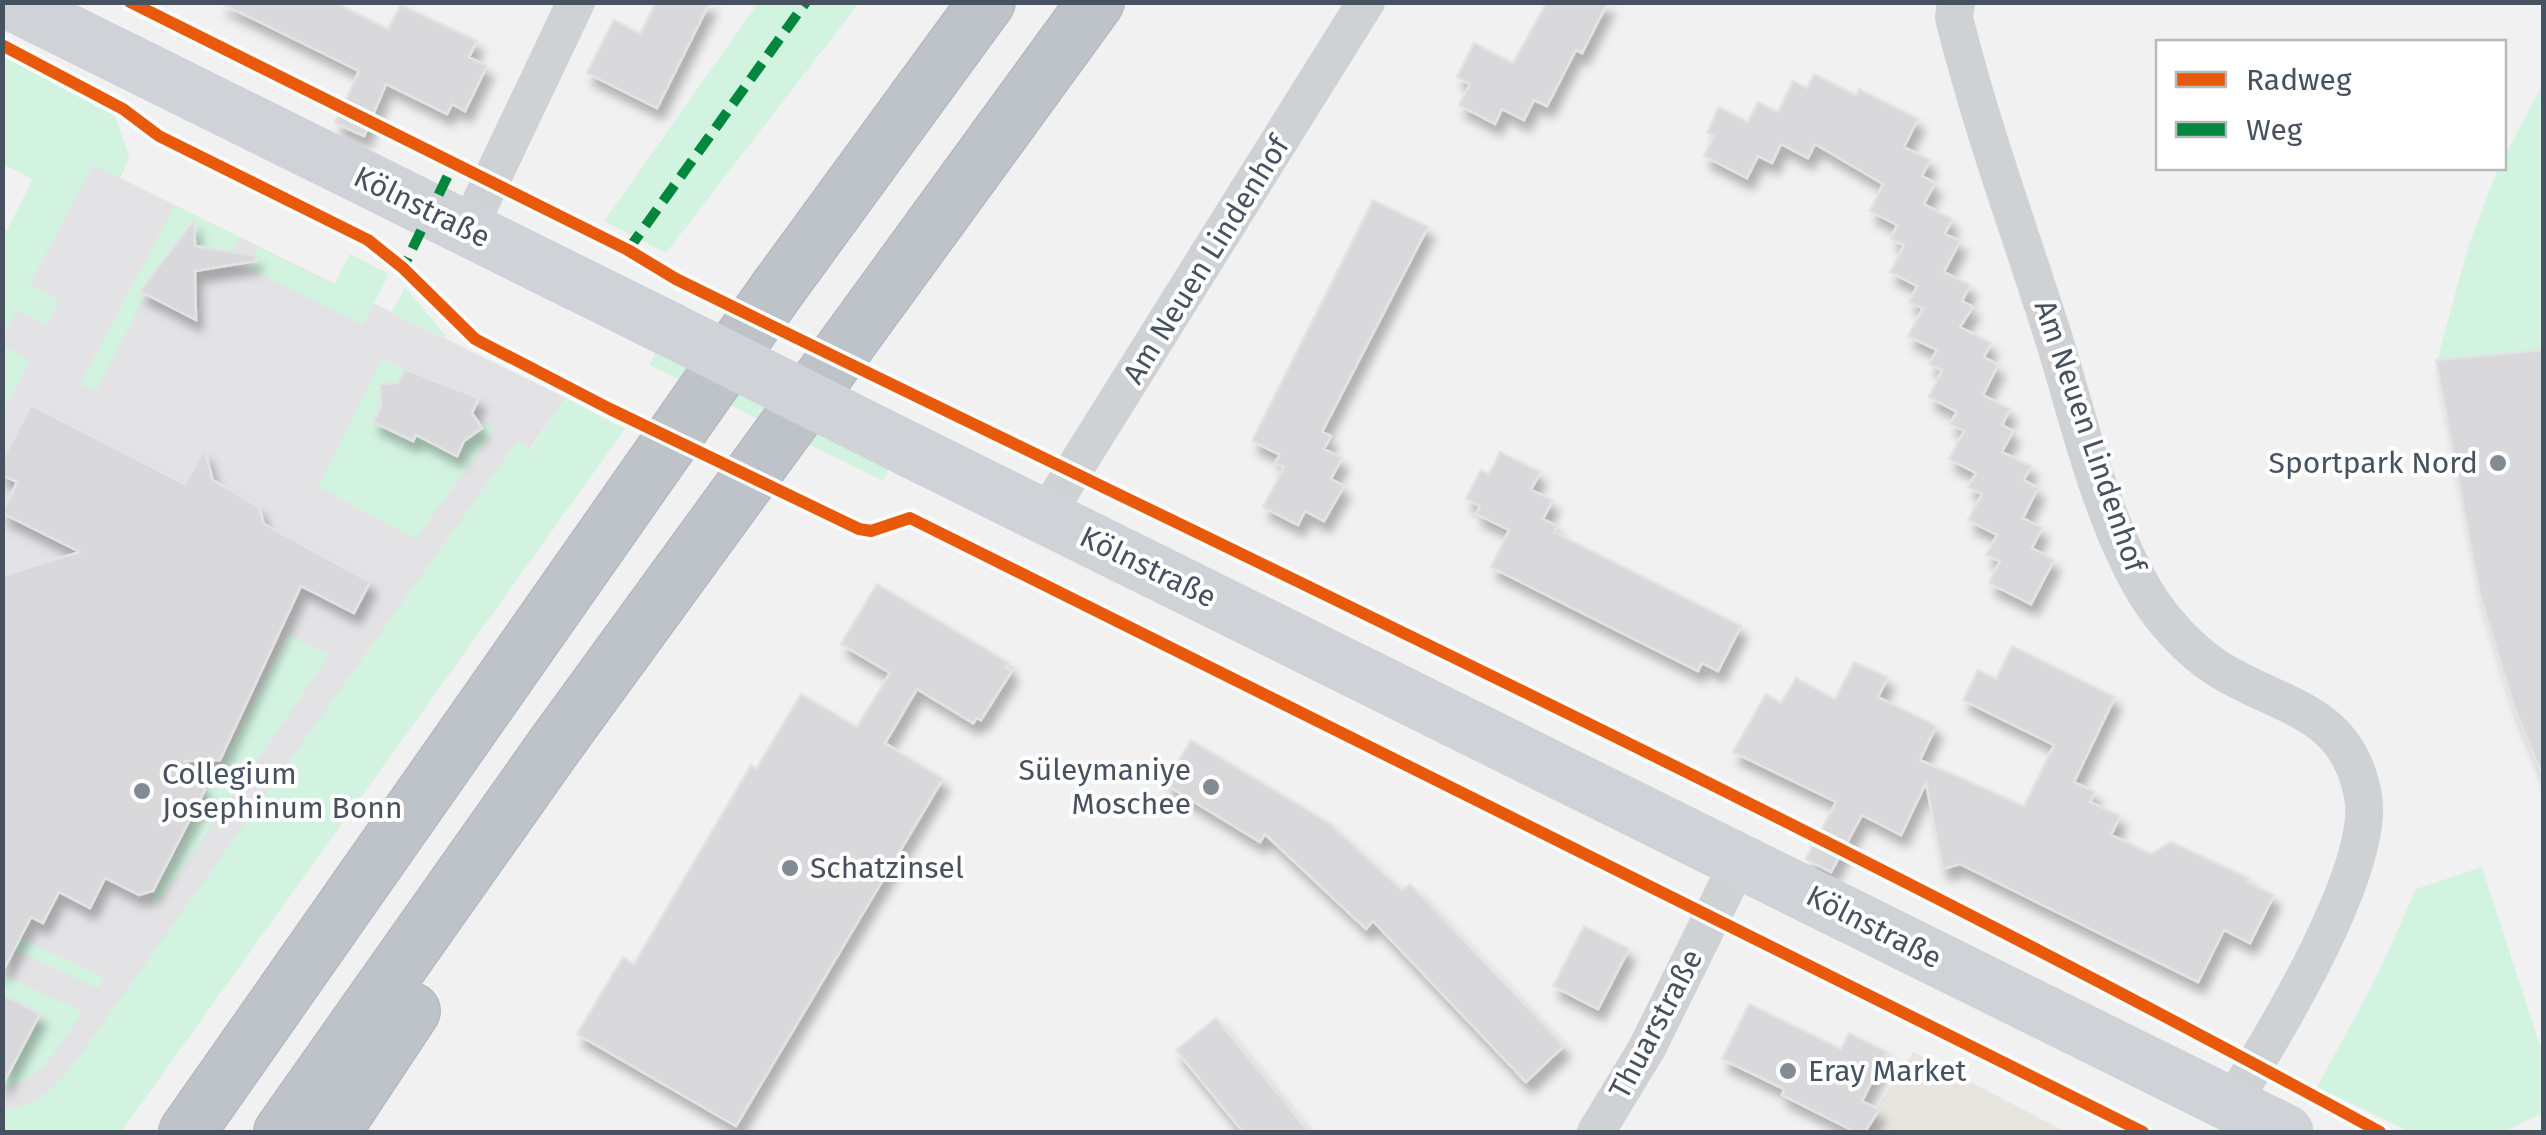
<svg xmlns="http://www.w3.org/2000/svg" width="2546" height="1135" font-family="'Fira Sans',sans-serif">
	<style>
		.commercial { fill: #e7e5df }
		.education { fill: #e3e2e4 }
		.green { fill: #d3f3e1 }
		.building { fill: #d9d9db; stroke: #e3e3e4; stroke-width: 2.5; filter: url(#shadow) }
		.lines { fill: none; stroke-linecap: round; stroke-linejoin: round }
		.highway-casing { stroke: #b5bac2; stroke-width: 58 }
		.street { stroke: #ced2d5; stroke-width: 38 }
		.secondary { stroke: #cfd2d6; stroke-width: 55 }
		.highway { stroke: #bec3ca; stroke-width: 55 }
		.secondary-bridge { stroke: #cfd2d6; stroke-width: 55 }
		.quiet { stroke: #00873e; stroke-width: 10; stroke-dasharray: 20 10; stroke-linecap: butt }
		.cycleway-casing { stroke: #fff; stroke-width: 19 }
		.cycleway { stroke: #e8590c; stroke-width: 12 }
		.poi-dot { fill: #828a93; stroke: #fff; stroke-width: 4 }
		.labels { text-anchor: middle; stroke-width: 8; stroke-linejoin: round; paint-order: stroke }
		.street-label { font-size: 30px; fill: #465260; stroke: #fff }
		.poi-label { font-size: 30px; fill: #465260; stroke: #fff; text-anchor: start }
	</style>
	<defs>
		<filter id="shadow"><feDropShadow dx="6" dy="11" stdDeviation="5" flood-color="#0004"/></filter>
	</defs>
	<rect width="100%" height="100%" fill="#f2f1f1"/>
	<path class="commercial" d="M1913,1052l153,80h-204z"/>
	<path class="education" d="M2,56l112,58 15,43 -9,21 446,220 -531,734h-33v-795l5,-106 26,-52 -30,-15z"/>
	<path class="green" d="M758,3h101l-193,250 -62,-32z
		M3,56l111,58 15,43 -10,21 -26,-13 -63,119 29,17 -13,24 -29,-15 -14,27v-108l4,1 26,-51 -30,-15z
		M2543,84v694l-28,-69 -35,-114 -43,-235 31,-113 30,-79h6v-11z
		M175,205l64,32 -10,20 -6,-7 -46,-7 -37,48 6,4 -51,97 -15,-8z
		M258,247l76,38 16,-31 39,20 -26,51 -116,-57z
		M405,287l41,49 -2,3 -53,-26z
		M3,346l27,14 -27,51z
		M656,352l234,116 -7,13 -234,-116z
		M382,358l23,11 -9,18 -9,-3 -5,4 3,12 -11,22 38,19 4,-6 40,21 11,-22 11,-4 -2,-11 19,10 -79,110 -98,-52z
		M566,398l59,31 -504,703h-118v-22c31,-3 48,-18 68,-42l446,-627 13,8z
		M288,635l42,20 -173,250 -6,-5z
		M2482,867l61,188v58l-39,19h-94l-93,-45 58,-107 41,-91z
		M20,938l85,40 -7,10 -86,-39z
		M3,975l80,37c-19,26 -44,75 -80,74l-1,-20 9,3 28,-54 -36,-20z"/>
	<path class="building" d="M219,2h115l54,27 13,-24 76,36 -8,16 18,9 -22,45 -13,-7 -5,10 -61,-30 -22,52 -29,-13 24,-52z
		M656,2h54l-53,106 -70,-35 27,-53 26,14z
		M1547,2h61l-26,51 -6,-3 -29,56 -13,-6 -10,20 -22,-11 -7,15 -36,-19 11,-21 -13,-7 17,-34 39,20z
		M1814,74l42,21 3,-6 59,30 -14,28 26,13 -8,16 13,7 -11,21 28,15 -7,15 15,7 -16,31 26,13 -8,16 11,6 -13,20 31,16 -7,14 14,8 -15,30 27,14 -8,16 11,6 -11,21 29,14 -7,14 14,8 -15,30 19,10 -10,20 22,12 -23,44 -42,-21 11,-22 -14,-6 11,-20 -29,-15 14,-26 -14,-7 8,-14 -27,-14 15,-28 -14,-7 7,-12 -28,-15 13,-27 -13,-6 8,-14 -29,-14 15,-28 -14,-6 8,-16 -27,-14 14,-27 -13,-6 6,-14 -27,-14 13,-27 -68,-40 -7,14 -27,-14 -9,19 -14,-7 -11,22 -43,-22 10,-20 -7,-4 12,-25 29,15 10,-20 20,10 15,-31 14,7z
		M1373,200l55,27 -106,205 9,4 -7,13 18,9 -11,21 13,7 -20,35 -19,-10 -7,14 -35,-18 21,-40 -9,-4 5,-8 -28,-14z
		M194,220l1,26 61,10v5l-61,10 1,49 -56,-29z
		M2544,350v427h-1l-28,-68 -35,-114 -44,-235z
		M405,369l74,29 -7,15 10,15 -18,13 -7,15 -41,-21 -3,6 -40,-19 8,-15 -1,-23 18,-1z
		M31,405l154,79 19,-35 9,31 46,27 5,17 106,58 -16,31 -53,-27 -81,174 -34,1 19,29 -52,101 -14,4 -34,-17 -15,30 -31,-16 -16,31 -12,-6 -29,56v-397l78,-24 -78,-39 15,-31 -15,-7v-14z
		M1500,452l40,20 -9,18 22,10 -10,19 14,7 -3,6 187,94 -23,45 -16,-8 -4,8 -207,-104 18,-37 -33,-16 4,-8 -14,-7 15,-29 8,4z
		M877,584l132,79 -3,5 6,3 -31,49 -4,-2 -4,5 -56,-34 -32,54 58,36 -207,347 -159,-92 46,-77 11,7 117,-199 5,4 45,-75 56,33 33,-54 -49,-29z
		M2012,646l103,51 -41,85 21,10 -5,10 30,14 -9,19 40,19 20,-12 78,36 -2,4 27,13 -24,48 -26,-13 -26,52 -238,-118 -17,5 -17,-86 -25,52 -39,-20 -31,57 -25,-13 30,-57 -103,-50 33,-58 15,9 15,-25 39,21 19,-37 34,15 -10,20 58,29 -16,34 104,46 30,-61 -91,-45 15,-30 18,9z
		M1191,740l138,83 73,67 8,-6 154,162 -38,36 -153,-161 -7,8 -101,-95 -5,8 -95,-58z
		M1584,926l45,23 -31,60 -45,-23z
		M2,995l38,19 -38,72z
		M1749,1004l92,45 8,-16 38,19 -25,49 17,9 -14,22h-9l-74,-37 2,-6 -62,-30z
		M1216,1018l35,43 58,71h-66l-67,-82z"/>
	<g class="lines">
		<defs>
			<path id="highway" d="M187,1132l589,-841 211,-289
				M282,1132l273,-387 541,-743
				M332,1132l80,-121"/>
		</defs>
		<use href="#highway" class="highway-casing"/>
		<path class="street" d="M1956,2l-2,16c27,108 65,212 99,318 26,84 47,180 92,256 17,28 44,58 72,76 62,40 130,40 146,128 13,73 -92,244 -132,308
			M468,229l108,-227
			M1045,516l321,-514
			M1596,1132l51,-84 93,-188"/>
		<path class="secondary" d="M9,2l662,328
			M910,450l1376,682"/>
		<use href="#highway" class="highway"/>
		<path class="secondary-bridge" d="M671,330l239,120"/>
		<path class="quiet" d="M628,250l178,-248
			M409,274l-6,-6 50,-103"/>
		<defs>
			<path id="cycleway" d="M130,2l498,248 48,29c570,280 1147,548 1704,853
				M2,45l121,64 36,27 209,104 35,28 72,71 135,70 249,120 12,2 39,-13 1233,614"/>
		</defs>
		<use href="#cycleway" class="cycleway-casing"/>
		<use href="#cycleway" class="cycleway"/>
	</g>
	<g class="poi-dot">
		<circle cx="2498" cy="463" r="10"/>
		<circle cx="1211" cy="787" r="10"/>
		<circle cx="142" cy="791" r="10"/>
		<circle cx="790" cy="868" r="10"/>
		<circle cx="1788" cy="1071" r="10"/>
	</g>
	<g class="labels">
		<g class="street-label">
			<text transform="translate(422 207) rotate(26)" y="10">Kölnstraße</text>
			<text transform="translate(1206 260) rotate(-58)" y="10">Am Neuen Lindenhof</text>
			<text transform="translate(2090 436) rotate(71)" y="10">Am Neuen Lindenhof</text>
			<text transform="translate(1148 567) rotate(26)" y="10">Kölnstraße</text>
			<text transform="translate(1874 927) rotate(27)" y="10">Kölnstraße</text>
			<text transform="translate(1656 1024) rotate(-62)" y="10">Thuarstraße</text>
		</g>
		<g class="poi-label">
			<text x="2478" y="473" text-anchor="end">Sportpark Nord</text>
			<text x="1191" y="780" text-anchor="end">Süleymaniye<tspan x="1191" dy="34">Moschee</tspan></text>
			<text x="162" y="784">Collegium<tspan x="162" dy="34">Josephinum Bonn</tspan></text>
			<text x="810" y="878">Schatzinsel</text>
			<text x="1808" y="1081">Eray Market</text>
		</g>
	</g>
	<rect width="2546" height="1135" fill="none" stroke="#465260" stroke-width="10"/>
	<rect x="2156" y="40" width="350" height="130" fill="#ffffff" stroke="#b5babf" stroke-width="2.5"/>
	<rect x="2176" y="72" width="50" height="15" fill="#e8590c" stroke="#b5babf" stroke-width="2.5"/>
	<text x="2246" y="90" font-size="30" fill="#465260">Radweg</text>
	<rect x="2176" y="122" width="50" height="15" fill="#00873e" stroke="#b5babf" stroke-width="2.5"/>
	<text x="2246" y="140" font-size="30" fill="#465260">Weg</text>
</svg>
